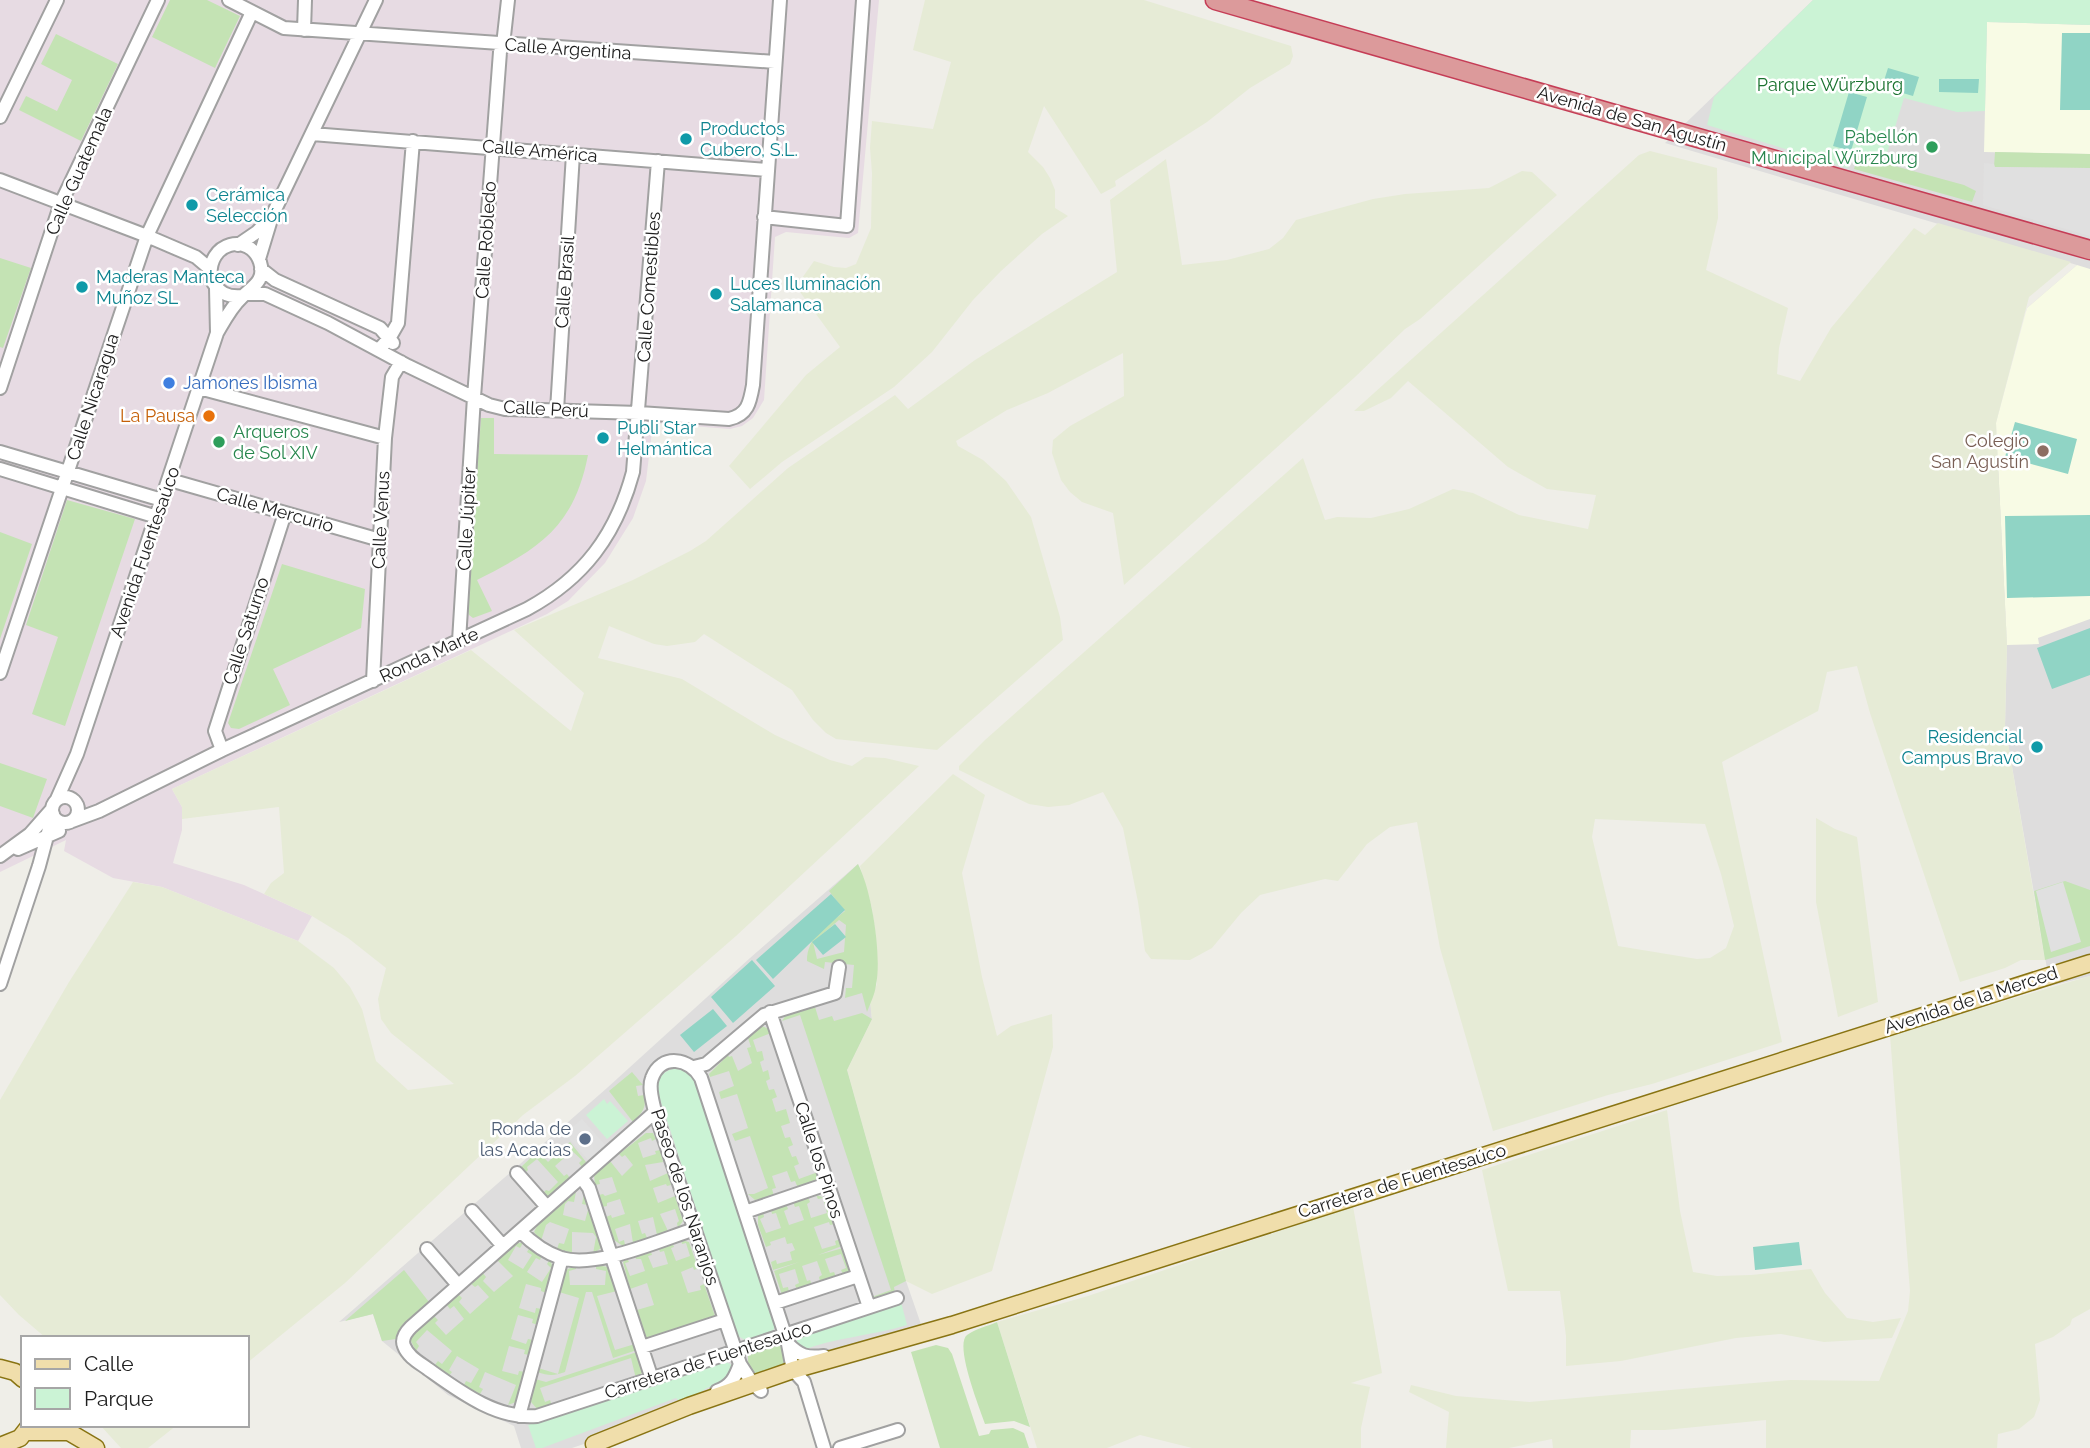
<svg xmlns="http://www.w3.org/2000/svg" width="2090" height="1448" font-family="Raleway,sans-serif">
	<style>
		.residential { fill: #dedddd }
		.industrial { fill: #e7dbe3 }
		.education { fill: #f8fbe5 }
		.farmland { fill: #e6ebd6; fill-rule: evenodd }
		.grass { fill: #c4e3b4; fill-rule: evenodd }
		.park { fill: #cbf3d5 }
		.pitch { fill: #90d4c5 }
		.parking { fill: #e0e0e0 }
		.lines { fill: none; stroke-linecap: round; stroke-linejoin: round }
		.minor-casing { stroke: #a1a1a1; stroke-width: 16 }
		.major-casing { stroke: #897413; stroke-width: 19 }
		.highway-casing { stroke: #c53d56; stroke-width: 21 }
		.minor { stroke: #fff; stroke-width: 12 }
		.major { stroke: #f0deab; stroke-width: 16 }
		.highway { stroke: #dc9a9b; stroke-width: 18 }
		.culture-dot { fill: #0f9aa8; stroke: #fff; stroke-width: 2.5 }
		.leisure-dot { fill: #2e9e5b; stroke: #fff; stroke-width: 2.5 }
		.shop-dot { fill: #3f7fe0; stroke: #fff; stroke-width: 2.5 }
		.food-dot { fill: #e8710a; stroke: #fff; stroke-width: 2.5 }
		.education-dot { fill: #8d6e63; stroke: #fff; stroke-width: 2.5 }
		.service-dot { fill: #5c6f8a; stroke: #fff; stroke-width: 2.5 }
		.labels { text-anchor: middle; stroke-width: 5; stroke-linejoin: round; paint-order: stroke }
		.street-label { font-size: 18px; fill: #202020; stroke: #fff }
		.park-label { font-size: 18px; fill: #1a722f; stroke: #fff }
		.culture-label { font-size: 18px; fill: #0d838f; stroke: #fff; text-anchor: start }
		.leisure-label { font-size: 18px; fill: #27864d; stroke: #fff; text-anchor: end }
		.shop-label { font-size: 18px; fill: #366cbe; stroke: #fff; text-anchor: start }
		.food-label { font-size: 18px; fill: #c56008; stroke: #fff; text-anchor: end }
		.education-label { font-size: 18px; fill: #785e54; stroke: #fff; text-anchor: end }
		.service-label { font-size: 18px; fill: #4e5e75; stroke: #fff; text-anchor: end }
	</style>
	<rect width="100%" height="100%" fill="#efeee8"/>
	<path class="residential" d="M1813,0h277v976l-40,10 -45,-260 2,-81 -10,-166 30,-171 50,-43 -412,-122z
		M858,864l14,155 -25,51 59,211 17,49 -351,118h-51l-7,-22 -66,-31 -66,-54 -9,-27 -34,8 268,-234 143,-130z"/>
	<path class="industrial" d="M0,0h879l-21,233 -9,5 -63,-6 -11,5 -11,163 -11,18 -11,8 -12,3 -77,-6 -7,58 -13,37 -28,45 -37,38 -21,13 -375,175 10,18v23l-9,33 71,22 68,31 -14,25 -136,-54 -49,-9 -49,-27 2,-11 -66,32z"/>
	<path class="education" d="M1987,22l103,3v129l-106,-2z
		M2077,265l13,4v350l-52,19 1,6 -32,1 -11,-222 31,-115z"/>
	<path class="farmland" d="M925,0h219l147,46 2,10 -3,8 -40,24 -43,34 -92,59 1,5 -15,8 -57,-88 -16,46 15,15 7,11 5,12v18l13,8 -26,18 -41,37 -28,29 -41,52 -38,35 -112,75 -32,27 -21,-23 77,-91 34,-28 -40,-55v-11l14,-20 20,6 12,1 10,-4 15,-36 1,-55 -2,-25 2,-27 61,8 18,-67 -38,-12z
		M1650,151l67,17 1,50 -12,52 82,38 -9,40 -2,26 23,7 31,-53 83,-100 11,7 13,-12 133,39 -42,35 -33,126 11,222 -2,81 40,234h-24l-16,8 -45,14 -90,-269 -13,-47 -30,6 -9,39 -96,51 60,280 -130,42 -44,11 -115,36 -53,-183 -23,-126 -27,5 -23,17 -29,37 -13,-2 -65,16 -19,18 -29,35 -22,12 -39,-1 -6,-8 -7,-49 -15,-74 -20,-36 -34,13 -21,2 -19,-3 -70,-34v-4l26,-26 318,-282 22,62 12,-3 34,1 38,-9 44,-20 20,4 46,22 69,14 8,-34 -49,-6 -39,-22 -100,-86 -17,17 -27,13h-10l285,-256zM1595,819l110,5 16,50 13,52 -8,22 -16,10 -13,1 -79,-13 -26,-109z
		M1166,159l16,106 45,-5 42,-11 14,-11 13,-18 77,-21 32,-5 84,-6 33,-17 10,1 25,23 -137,124 -15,10 -50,48 -231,208 -11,-72 -31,-11 -12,-10 -9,-12 -9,-27 1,-13 17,-14 54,-30 -1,-43 -75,40 -41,17 -51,31 2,5 25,14 23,21 25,36 29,100 3,23 -126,110 -101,-11 -10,-6 -13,-13 -21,-30 -88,-56 -9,8 -28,4 -13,-2 -45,-18 -11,32 84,21 93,56 55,25 22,6 13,-9 20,1 34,8 -183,170 -161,140 -52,39 -178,168 -98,80v-25h-201l-27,-23 -19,-20v-195l69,-118 64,-100 29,5 136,54 36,27 16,19 12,22 14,52 32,29 46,-6 -63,-51 -10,-14 -3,-20 8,-31 -38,-30 -36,-22 -48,-22 7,-11 13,-10 -5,-66 -97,12v-12l-10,-18 299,-139 100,81 13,-38 -70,-63 119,-50 57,-29 16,-10 82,-73 107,-73 13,14 67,-49 142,-88 -7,-72z
		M953,774l32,21 -23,78 20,104 15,59 14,-10 41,-12 1,33 -61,224 -60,23 -26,-13 -59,-211 25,-51 -2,-17 7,-18 -1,-46 -4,-30 -12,-42z
		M1816,818l19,11 22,8 21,165 -40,15 -22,-115z
		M2090,976v333l-18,10 -2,6 -17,12 -18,7 5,56 -6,17 -15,12 -21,5 -1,14h-231v-28l-101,10h-34l-1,18h-77l-1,-9 -43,9h-63l3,-36 -40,-20 2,-7 45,11 73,6 261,-22 89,1 29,-70 2,-20 -20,-256z
		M1667,1110l13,101 13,61 24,4 34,-1 60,-6 14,24 22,25 26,4 28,-4 -9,20 -68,4 -43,-8 -45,4 -115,23 -55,5v-30l-6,-45h-52l-26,-121z
		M1353,1206l29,167 -31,10 19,4 -9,41v20h-169l-52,-13 -33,13h-70l-40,-126 91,-26z
		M100,1425h77l-29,23h-27z"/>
	<path class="grass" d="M170,0h37l33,16 -25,52 -63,-31z
		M56,34l62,30 -37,77 -62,-31 7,-14 31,15 15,-31 -31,-16z
		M1995,152l95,2v14l-96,-1z
		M1858,156l106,29 12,6 -4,11 -118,-33z
		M0,258l31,10 -28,80 -3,-1z
		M481,418h13v36l94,1c-14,73 -50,94 -111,125l15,31 -19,7 -4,-3 -2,-8z
		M67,500l68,19 -70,207 -33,-12 26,-77 -32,-12z
		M0,532l32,12 -32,95z
		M282,564l83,25 -4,39 -88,41 17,36 -51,24 -8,-1 -3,-5z
		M0,763l47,16 -14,39 -33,-12z
		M858,864c14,27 24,92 18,121 -1,9 -6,19 -9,27l-5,-19 -17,5 1,-10h6l2,-23 -29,-3 -1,7 -17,-8c0,-25 20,-35 38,-50l-16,-20zM839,920l7,5 -2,27 -27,7 -4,-17z
		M2065,881l25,9v56l-45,14 -11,-69z
		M815,1007l4,13 13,-4 2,5 28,-8 10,6 -25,51 59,211 -12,6 1,6 -20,7 -3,-3 19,-7 -91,-275 -18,6 4,-6z
		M762,1026l9,4v3l-18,7 4,12 5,-1 2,9 -4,2 3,10 5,-2 2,9 -4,2 3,9 5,-1 3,8 -5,2 4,13 10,-3 4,14 -9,3 4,12 5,-1 3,8 -5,2 4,10 4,-1 3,8 -5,2 5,13 19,-7 -3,10 -17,6 -3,-7 -4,1 -4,-11 -15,5 4,12 -4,1 2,7 -19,4 -7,-6h6l14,-6 -18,-52 -15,5 -3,-7 16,-6 -11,-34 -16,5 -2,-7 15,-6 -5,-15 -19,6 -1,-3 19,-19 1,2 3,-1 6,15 14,-8 -5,-15 4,-1 -3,-9z
		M632,1072l11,13 -7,1 2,10 6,-1c3,13 -2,18 -11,27l-24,-31z
		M646,1133h7l3,6 -4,2 -1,-3 -13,5 5,15 13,-4 -1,-3 5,-1 3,12 -18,3 5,16 18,-8 3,12 -4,1 -1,-2 -13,4 5,15 17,-7 8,25 -5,7 -1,-5 2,-2 -4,-12 -15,5 8,17 -11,4 -4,-18 -15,4 4,13 3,-1 2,5 -14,5 -3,-19 -15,5 4,13 5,-2 1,5 -2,1 -9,-6 -8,-23 5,-2 1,3 13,-4 -5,-15 -13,4v3l-5,1 -3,-12 4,-1 2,2 12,-4 -5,-15 -13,3 1,4 -5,1 -1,-10 16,-14 12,15 11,-11 -8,-10 -3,2 -3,-3z
		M570,1142l16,20 -4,5 -3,-4 3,-3 -10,-9 -17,15 9,10 3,-2 3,4 -23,19 -4,-4 3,-3 3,1 9,-9 -21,-23 -10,8 1,3 -3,3 -5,-5 18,-17 10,11z
		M576,1192l-2,10 -6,-1 -3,3 -2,11 22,6 3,-11 -1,-5 -5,-1 2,-10 18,49 -1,5 -8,6 3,-17 -3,-4 -21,-1v21l-15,-4 2,-6 5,1 5,-15 -19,-7 -4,3 -5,16 -7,-9 3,-6z
		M816,1195c14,3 15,17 19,29l-5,1 -1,-3 -15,5 8,22 14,-4 -1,-4 5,-2 2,7 -24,9 25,-7 7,24 -7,2 -2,-4 5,-2 -5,-14 -16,5 5,14 4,-1 2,5 -16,5 -1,-5 3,-2 -5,-14 -15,5 5,15 3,-1 2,5 -15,5 -2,-5 4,-2 -4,-14 -16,5 4,14 5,-1 1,5 -7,3 -8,-24 25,-9 -26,8 -2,-8 5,-2 1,4 15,-4 -2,-8 5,-2 -3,-7 -5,1 -2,-7 -15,5 1,3 -5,2 -8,-22v-9l5,-4 1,5 -4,2 6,14 15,-5 -5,-15 -4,1 -1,-4 15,-6 2,5 -4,2 5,14 15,-5 -5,-14 -4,1 -2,-5 15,-5 2,5 -3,2 4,14 16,-5 -4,-15 -5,1z
		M681,1240l8,2 9,26 -4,2 -1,-3 -12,5 7,21 13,-3 -1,-4 4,-2 11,32 -69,23 -9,-29 17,-5 -7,-22 -17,6 -7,-27 4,-4 2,4 -4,1 5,13 15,-5 -4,-12h-5l-1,-5 15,-5 2,6 -4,1 5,12 15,-4 -4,-13 -4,1 -2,-6 14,-4 2,5 -3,1 5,13 14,-5 -4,-13 -4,1z
		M518,1243h5l-3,5 -4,-2 -8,14 15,9 9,-14 -5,-3 3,-5 12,8 -2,5 -4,-2 -9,14 15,10 9,-14 -4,-4 3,-5 3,9 -7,25 -5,-2v-3l-15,-4 -7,24 16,5 1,-5 6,1 -4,16 -6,-2 1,-4 -15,-4 -7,24 15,5 2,-5 5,1 -4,15 -5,-1 1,-4 -16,-4 -7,25 16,4 1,-4 6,1 -9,30 -8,3 8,-20 -31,-13 -6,15 4,2 -3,5 -16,-9 2,-4 5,2 8,-14 -22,-13 -8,14 3,2 -3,4 -15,-10 4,-5 4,3 10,-13 -25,-21 -11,12 3,4 -3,5 -6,-12 2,-5 21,-19 5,5 -3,3 11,12 18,-16 -10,-13 -4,3 -4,-5 12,-10 4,4 -3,4 11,12 19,-17 -11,-12 -3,2 -5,-4 12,-11 4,5 -3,4 11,11 19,-16 -16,-16z
		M576,1265v4l-7,2 1,14h35l1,-14 -10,-2v-4l12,2 9,24 -20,5 18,54 20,-6 2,6 -24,8 -21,-66h-6l-21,80c-11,4 -16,4 -28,0l1,-4 20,6 21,-76 -20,-6 5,-21z
		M404,1270l25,32 -26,22 -7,15 -14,2 -9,-27 -28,7z
		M997,1322l33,105 -16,-6 -29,3c-5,-15 -31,-79 -18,-89 8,-6 21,-9 30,-13z
		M774,1343l9,5 6,18 -36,13 -5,-13v-13z
		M936,1345l12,3 4,6 27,82 10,-2 2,-4 22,-2 11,5 5,15h-89l-29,-96z
		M637,1352c4,10 10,21 -1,27l-5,-21 -91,30 5,14 5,-2 2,6 -14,4 -7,-8 4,-23 11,3z"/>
	<path class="park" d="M1813,0h277v25l-103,-3 -2,89 -28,1 -53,-14 -20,65 -31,-9 -5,14 -141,-43 7,-28z
		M677,1068l8,2 8,8 82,246 -1,5 -4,4 -23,8 -9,-5 -81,-246c0,-13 7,-20 20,-22z
		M604,1099l3,5 3,-3 18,20 -21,18 -21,-24z
		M901,1302l6,23c-35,11 -72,12 -106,26l-5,-6 2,-9z
		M722,1360l10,5 1,4 -8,13 -18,6 -25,16 -6,-6 -134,50h-6l-8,-23z"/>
	<path class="pitch" d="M2062,33h28v77h-30z
		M1888,68l31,9 -6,19 -31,-9z
		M1939,79h40l-1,14 -39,-1z
		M1849,92l18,5 -16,54 -18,-5z
		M2015,422l62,17 -9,35 -63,-17z
		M2090,515v81l-83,2 -2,-82z
		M2090,628v47l-38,14 -15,-41z
		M831,894l14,16c-25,23 -48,46 -72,69l-17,-19z
		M835,924l11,13 -23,18 -11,-13z
		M752,960l23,26 -42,37 -22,-26z
		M713,1009l14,17 -33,26 -14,-17z
		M1799,1242l3,23 -47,5 -2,-23z"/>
	<path class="parking" d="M1984,163l10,1 1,3 95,1v68l-107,-31z
		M2063,882l18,60 -30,10 -15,-61z
		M582,1119l23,26 -17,15 -23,-26z"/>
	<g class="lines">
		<defs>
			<path id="minor" d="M229,0l55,28 491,34
				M304,30l1,-30
				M0,117l57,-117
				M312,134l455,36
				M0,180l147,56 49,21 13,11
				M764,217l83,9 16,-226
				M238,245l19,-13 13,-13
				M259,259l13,-43 104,-216
				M261,269l14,11 105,48 13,15
				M216,288l1,45
				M248,294h17l63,29 80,43 81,39 16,4 134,4 90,6c19,-4 21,-17 24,-34l27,-385
				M379,350l11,-13 8,-14 15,-182
				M0,388l61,-185 97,-203
				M199,388l186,50
				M557,410l16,-256
				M0,452l162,48
				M0,469l157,48
				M170,480l210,60
				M459,641l15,-244 26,-345 3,-7 5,-45
				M0,673l147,-437 105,-224
				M373,681l12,-243 7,-61 9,-15
				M222,750l-7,-19 70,-218
				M52 810a13 13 0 1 1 26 0a13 13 0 1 1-26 0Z
				M57,799l20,-45 140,-421c7,-12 14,-26 25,-36 10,-10 24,-16 18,-35 -10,-30 -54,-21 -49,17 7,13 16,19 32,17
				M72,821l27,-10 123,-61 305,-141c57,-31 89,-74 106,-137l25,-311
				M18,849l41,-18
				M0,856l30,-22 22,-25
				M0,984l39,-118 14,-52
				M770,1012l99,295
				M694,1067l12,-3 58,-49 71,-22 4,-26
				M655,1112l-244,215c-5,5 -10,12 -7,19 4,11 16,17 24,23 31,22 69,51 109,47l360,-118
				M517,1173l30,34
				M581,1177l8,11 63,191
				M472,1211l31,35
				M745,1212l82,-28
				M520,1231c11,11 26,22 41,27 35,11 99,-18 134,-29
				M427,1249l31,36
				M775,1303l83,-27
				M788,1344c12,12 19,14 36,12
				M642,1347l83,-27
				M717,1391c14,-5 18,-13 23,-27
				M761,1391l-8,-7 -13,-20 -85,-252c-2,-10 -7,-24 -3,-34 9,-25 38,-20 49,0l87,266 5,26 11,12 20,66
				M519,1416l43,-158
				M840,1448l58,-18"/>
			<path id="major" d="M0,1368l15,4 8,7
				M57,1425l39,23
				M26,1432h41
				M594,1444l95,-38 104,-36 159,-45 1138,-362
				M0,1446l20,-8 10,-13"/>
			<path id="highway" d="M1215,0l875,250"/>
		</defs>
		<use href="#minor" class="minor-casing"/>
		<use href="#major" class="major-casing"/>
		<use href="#highway" class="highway-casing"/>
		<use href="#minor" class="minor"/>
		<use href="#major" class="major"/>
		<use href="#highway" class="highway"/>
	</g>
	<g class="culture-dot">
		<circle cx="686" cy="139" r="7"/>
		<circle cx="192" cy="205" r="7"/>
		<circle cx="82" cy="287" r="7"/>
		<circle cx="716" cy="294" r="7"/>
		<circle cx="603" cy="438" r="7"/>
		<circle cx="2037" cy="747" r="7"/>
	</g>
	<g class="leisure-dot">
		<circle cx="1932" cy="147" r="7"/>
		<circle cx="219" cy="442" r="7"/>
	</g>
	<circle class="shop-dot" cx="169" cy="383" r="7"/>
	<circle class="food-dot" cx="209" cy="416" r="7"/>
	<circle class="education-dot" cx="2043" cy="451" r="7"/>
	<circle class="service-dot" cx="585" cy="1139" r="7"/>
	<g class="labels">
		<g class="street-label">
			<text transform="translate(568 49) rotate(4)" y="6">Calle Argentina</text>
			<text transform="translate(1632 119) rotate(16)" y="6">Avenida de San Agustín</text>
			<text transform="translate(540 151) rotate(5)" y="6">Calle América</text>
			<text transform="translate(79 171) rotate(-66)" y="6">Calle Guatemala</text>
			<text transform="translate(486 240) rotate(-86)" y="6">Calle Robledo</text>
			<text transform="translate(565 282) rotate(-86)" y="6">Calle Brasil</text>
			<text transform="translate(649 287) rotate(-86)" y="6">Calle Comestibles</text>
			<text transform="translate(93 397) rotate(-72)" y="6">Calle Nicaragua</text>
			<text transform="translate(546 409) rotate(3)" y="6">Calle Perú</text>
			<text transform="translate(275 510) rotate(16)" y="6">Calle Mercurio</text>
			<text transform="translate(467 519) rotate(-87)" y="6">Calle Júpiter</text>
			<text transform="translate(381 520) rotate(-87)" y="6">Calle Venus</text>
			<text transform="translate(145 552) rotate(-71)" y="6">Avenida Fuentesaúco</text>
			<text transform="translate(246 631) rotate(-72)" y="6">Calle Saturno</text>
			<text transform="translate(429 655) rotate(-25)" y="6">Ronda Marte</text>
			<text transform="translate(1971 1000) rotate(-18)" y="6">Avenida de la Merced</text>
			<text transform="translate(819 1160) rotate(72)" y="6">Calle los Pinos</text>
			<text transform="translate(1402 1181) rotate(-17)" y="6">Carretera de Fuentesaúco</text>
			<text transform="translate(685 1197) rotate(72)" y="6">Paseo de los Naranjos</text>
			<text transform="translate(708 1360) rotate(-18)" y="6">Carretera de Fuentesaúco</text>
		</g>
		<g class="park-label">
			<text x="1830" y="91">Parque Würzburg</text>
		</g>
		<g class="culture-label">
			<text x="700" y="135">Productos<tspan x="700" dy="21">Cubero, S.L.</tspan></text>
			<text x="206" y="201">Cerámica<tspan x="206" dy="21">Selección</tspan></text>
			<text x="96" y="283">Maderas Manteca<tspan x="96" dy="21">Muñoz SL</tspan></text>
			<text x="730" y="290">Luces Iluminación<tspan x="730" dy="21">Salamanca</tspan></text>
			<text x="617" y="434">Publi Star<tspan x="617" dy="21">Helmántica</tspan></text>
			<text x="2023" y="743" text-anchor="end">Residencial<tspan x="2023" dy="21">Campus Bravo</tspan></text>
		</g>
		<g class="leisure-label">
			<text x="1918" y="143">Pabellón<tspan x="1918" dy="21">Municipal Würzburg</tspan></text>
			<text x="233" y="438" text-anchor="start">Arqueros<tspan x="233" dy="21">de Sol XIV</tspan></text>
		</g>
		<g class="shop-label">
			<text x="183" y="389">Jamones Ibisma</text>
		</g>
		<g class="food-label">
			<text x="195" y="422">La Pausa</text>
		</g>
		<g class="education-label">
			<text x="2029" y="447">Colegio<tspan x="2029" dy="21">San Agustín</tspan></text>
		</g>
		<g class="service-label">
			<text x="571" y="1135">Ronda de<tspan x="571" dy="21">las Acacias</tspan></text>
		</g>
	</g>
	<rect x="21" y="1336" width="228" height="91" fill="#ffffff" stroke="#a6a6a6" stroke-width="2"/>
	<rect x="35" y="1359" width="35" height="10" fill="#f0deab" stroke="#a6a6a6" stroke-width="2"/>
	<text x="84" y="1371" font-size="21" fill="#202020">Calle</text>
	<rect x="35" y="1388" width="35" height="21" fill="#cbf3d5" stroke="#a6a6a6" stroke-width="2"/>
	<text x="84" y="1406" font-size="21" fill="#202020">Parque</text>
</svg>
